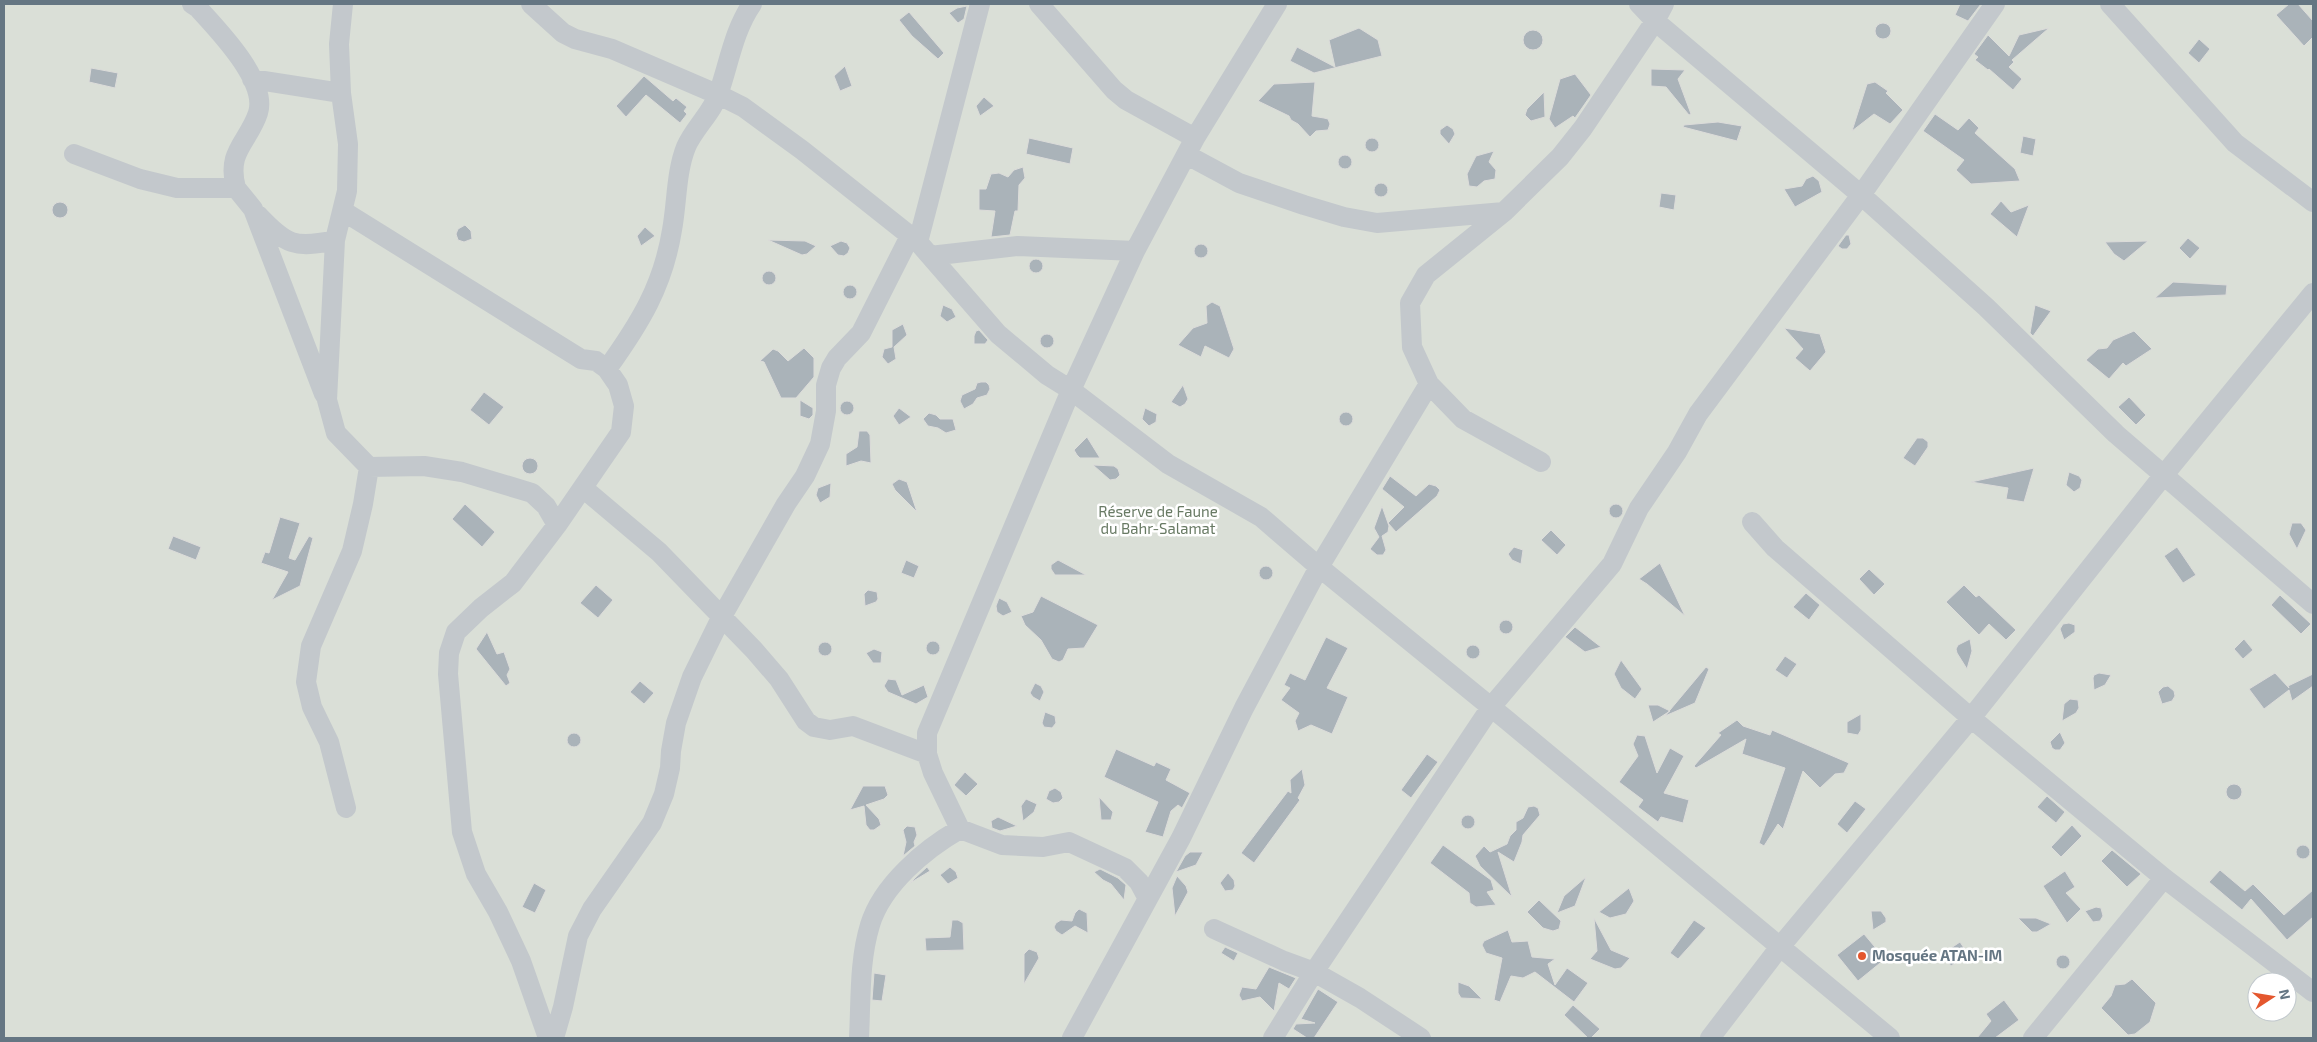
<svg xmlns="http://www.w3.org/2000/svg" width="2317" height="1042" font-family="'Exo 2',sans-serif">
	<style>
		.green { fill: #dadfd7; fill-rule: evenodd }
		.building { fill: #aab3b9; stroke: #dcdcda }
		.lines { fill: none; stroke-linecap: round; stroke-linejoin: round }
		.minor { stroke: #c3c8cc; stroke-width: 20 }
		.poi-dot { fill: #e4572e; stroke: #fff; stroke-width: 2 }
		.labels { text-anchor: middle; stroke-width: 5; stroke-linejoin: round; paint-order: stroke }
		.park-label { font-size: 15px; fill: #687a64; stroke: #fff }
		.poi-label { font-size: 15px; font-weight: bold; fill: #657683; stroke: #fff; text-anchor: start }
	</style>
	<rect width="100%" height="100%" fill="#fafaf8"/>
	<path class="green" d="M4,4h2309v1034h-2309zM2257,982h30v30h-30z"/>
	<path class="building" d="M1960,4h21l-13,17 -13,-6z
		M2289,4h9l15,17v16l-9,9 -28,-31z
		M967,6l-3,13 -6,4 -9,-10 8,-5z
		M909,12l35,41 -6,6 -26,-23 -13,-16z
		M1875 31a8 8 0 1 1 16 0a8 8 0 1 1-16 0Z
		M1359,28l19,12 4,16 -68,17 -24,-12 7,-14 38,20 -6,-27z
		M2049,28l-37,32 2,2 -5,5 13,12 -9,11 -24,-21 -1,1 -13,-10 3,-3 -4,-3 14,-19 21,21 10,-21z
		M1523 40a10 10 0 1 1 20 0a10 10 0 1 1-20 0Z
		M2199,39l11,10 -11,14 -11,-10z
		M845,66l7,20 -12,5 -6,-15z
		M91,68l27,5 -3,15 -26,-6z
		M1651,69l34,1 -7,9 13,35 -2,1 -23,-28 -15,-1z
		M1575,74l16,21 -16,23 -2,-2 -18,12 -6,-9 11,-40z
		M644,76l29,25 3,-3 11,9 -3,4 3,3 -7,9 -34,-28 -20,22 -10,-11z
		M1315,82l-3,34 12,2 4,1 2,5 -2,6 -12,1 -6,6 -12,-13 -7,-4 -2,-4 -31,-15 16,-17z
		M1875,82l13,9 -2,2 17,17 -13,14 -16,-10 -22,17 15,-47z
		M1544,92l1,25 -14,4 -6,-6 2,-6z
		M984,97l10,9 -14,10 -4,-10z
		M1935,114l23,16 11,-12 10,10 -4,5 40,36 5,12 -49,3 -15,-14 8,-10 -41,-29z
		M1718,122l24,4 -5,15 -54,-14 1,-2z
		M1447,125l6,4 2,5 -6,10 -9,-10v-4z
		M2023,136l13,3 -3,17 -13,-3z
		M1365 145a7 7 0 1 1 14 0a7 7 0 1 1-14 0Z
		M1029,138l44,10 -3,16 -44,-10z
		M1494,151l-5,11 7,8 -1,9 -11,2 -7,6 -8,-1 -2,-12 9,-18z
		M1338 162a7 7 0 1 1 14 0a7 7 0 1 1-14 0Z
		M1023,167l2,11 -6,7 -1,26h-3l-5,24 -19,2 4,-26 -16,-1v-21h7l5,-15 8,-1 9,4 6,-7z
		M1813,176l6,5 3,11 -27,15 -11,-18 18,-3 4,-7z
		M1374 190a7 7 0 1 1 14 0a7 7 0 1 1-14 0Z
		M1661,193l15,2 -2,15 -15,-3z
		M2001,201l10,11 18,-7 -12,32 -27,-23z
		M52 210a8 8 0 1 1 16 0a8 8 0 1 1-16 0Z
		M465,225l6,6 1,8 -8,3 -6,-2 -2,-6 2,-5z
		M645,227l10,9 -14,10 -4,-10z
		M1846,235h3l2,9 -4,5h-5l-4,-3z
		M2188,238l12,10 -10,11 -11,-11z
		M768,240l37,1 11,5 -9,8 -5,1z
		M841,241l6,2 3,5 -2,5 -4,3 -6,-1 -8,-9z
		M2148,241l-24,20 -10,-7 -9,-12z
		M1194 251a7 7 0 1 1 14 0a7 7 0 1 1-14 0Z
		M1029 266a7 7 0 1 1 14 0a7 7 0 1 1-14 0Z
		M762 278a7 7 0 1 1 14 0a7 7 0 1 1-14 0Z
		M2173,282l54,3 -1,10 -71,3z
		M843 292a7 7 0 1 1 14 0a7 7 0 1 1-14 0Z
		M1212,302l8,4 14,43 -5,9 -24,-12 -4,11 -23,-12 15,-17 14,-5 -1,-17z
		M943,305l9,4 4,8 -9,5 -7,-6z
		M2035,305l16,6 -18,25 -3,-3z
		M903,324l4,11 -13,12 2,12 -8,5 -6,-7 2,-8 8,-2v-17z
		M1784,328l36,6 6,18 -16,19 -15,-13 8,-9z
		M979,330l9,10 -3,4h-11v-8l2,-5z
		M2134,331l18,18 -26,17 -3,-3 -14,16 -23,-19 12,-11 9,-1 6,-8z
		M1040 341a7 7 0 1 1 14 0a7 7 0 1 1-14 0Z
		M804,348l10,10v19l-18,21h-15l-17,-36 -4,-1 13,-12 5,2 10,10z
		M981,382h5l3,3 1,4 -3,6 -10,3 -4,6 -9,5 -4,-8 2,-6 13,-6 2,-6z
		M1183,385l5,14 -3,5 -5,3 -9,-5z
		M484,392l20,15 -15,18 -19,-15z
		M2129,397l17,18 -10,10 -18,-18z
		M800,400l13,8v7l-4,4 -9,-3z
		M840 408a7 7 0 1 1 14 0a7 7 0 1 1-14 0Z
		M899,408l12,9 -12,8 -6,-9z
		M1145,408l12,6 -1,8 -7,4 -7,-7z
		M1339 419a7 7 0 1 1 14 0a7 7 0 1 1-14 0Z
		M929,413l7,2 4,4h13l3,11 -10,3 -8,-5 -10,-2 -5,-7z
		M859,431h8l3,4 1,28 -10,-2 -15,5v-12l11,-7z
		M1087,437l13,21h-20l-3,-3 -3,-5z
		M1917,438h6l5,4v5l-13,19 -12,-8z
		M522 466a8 8 0 1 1 16 0a8 8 0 1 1-16 0Z
		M1093,465l21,1 4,3 2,6 -4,4 -6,1z
		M2034,468l-10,34 -18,-3 2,-11 -37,-6z
		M2069,472l10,4 3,4 -2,8 -6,4 -8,-7z
		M1390,476l26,20 13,-12 7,2 4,4 -3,6 -41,36 -8,-9 16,-16 -22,-18z
		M899,479l8,3 10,30 -22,-22 -3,-6z
		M831,483l-1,14 -10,6 -4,-8 2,-7z
		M1609 511a7 7 0 1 1 14 0a7 7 0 1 1-14 0Z
		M465,504l30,28 -13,15 -30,-28z
		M1382,506l7,20 -1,6 -6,4 4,14 -3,5h-6l-7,-6 9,-12 -5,-9z
		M280,517l20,6 -11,35 6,2 14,-24 4,2 -13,48 -28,14 16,-28 -27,-9 4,-11 4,1z
		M2292,523h9l5,7 -9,19 -8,-15z
		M1551,530l15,15 -9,10 -16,-15z
		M173,536l28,11 -5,13 -28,-11z
		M1514,547l9,3 -2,14 -9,-4 -4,-6z
		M2177,547l19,28 -13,8 -19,-27z
		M906,560l13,6 -5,12 -13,-5z
		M1058,560l28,15h-31l-4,-6v-4z
		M1660,563l25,53 -38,-32 -8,-5z
		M1259 573a7 7 0 1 1 14 0a7 7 0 1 1-14 0Z
		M1869,569l16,15 -11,11 -15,-16z
		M596,585l17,15 -15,18 -18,-15z
		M1964,585l12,12 3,-2 37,35 -10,10 -17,-16 -10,11 -33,-33z
		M868,590l9,2 1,7 -2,3 -11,4 -1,-12z
		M1806,593l14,12 -11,15 -16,-13z
		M2280,595l31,29 -10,10 -30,-29z
		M1041,596l57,29 -14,23 -16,1 -5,11 -4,2 -7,-3 -11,-19 -16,-15 -4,-9 12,-4z
		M999,598l8,4 5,10 -9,4 -6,-4 -1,-6z
		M1499 627a7 7 0 1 1 14 0a7 7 0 1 1-14 0Z
		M2069,623l6,2v7l-11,8 -4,-11 3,-5z
		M1575,627l26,20 -16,5 -20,-15z
		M487,632l10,22 7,-2 6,17 -3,6 3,8 -4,3 -30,-37z
		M1326,637l22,11 -21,40 21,9 -16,37 -21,-9 -13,6 -3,-10 4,-8 -18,-13 9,-12 -6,-3 6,-12 15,7z
		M1970,639l2,12 -5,18 -10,-16 -1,-4 2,-4z
		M2244,639l9,11 -10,9 -9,-10z
		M926 648a7 7 0 1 1 14 0a7 7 0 1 1-14 0Z
		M818 649a7 7 0 1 1 14 0a7 7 0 1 1-14 0Z
		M1466 652a7 7 0 1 1 14 0a7 7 0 1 1-14 0Z
		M874,649l8,3 -1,11h-8l-7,-10z
		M1785,656l12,8 -10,14 -12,-8z
		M1621,660l21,29 -7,10 -14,-11 -7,-14z
		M1706,667l3,2 -14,34 -30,13z
		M2099,673l12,2 -6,10 -11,5 -1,-12 1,-3z
		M2275,673l14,15 -1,-2 25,-12v12l-21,15 -3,-11 -25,19 -15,-20z
		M888,679l8,1 6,15 22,-10 4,12 -12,7 -28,-12 -4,-6z
		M640,681l14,12 -10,11 -14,-12z
		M1035,683l6,3 3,6 -4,9 -7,-4 -3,-4z
		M2168,686l6,5 1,5 -3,5 -10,3 -4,-12 5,-5z
		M2070,699l8,1 1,8 -3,5 -14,8 2,-17z
		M1648,705h10l12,6 -17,11z
		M1045,712l10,4 1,7 -4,5 -8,-1 -2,-4z
		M1861,714v16l-3,5 -11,-2v-11z
		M1737,720l6,6 27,9 2,-5 77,33 -5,10 -9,1 -15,14 -17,-17 -20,58 -5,-5 -14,22 -5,-3 26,-75 -43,-14 4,-15 -50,29 -2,-2 27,-31 -3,-2z
		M2060,732l5,11 -5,7h-5l-3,-2 -2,-6z
		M567 740a7 7 0 1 1 14 0a7 7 0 1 1-14 0Z
		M1637,735l8,1 12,37 13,-25 14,8 -20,37 25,7 -6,23 -22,-6 -3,5 -20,-15 5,-7 -24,-18 19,-26 -5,-12z
		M1116,749l38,17 2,-4 15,7 -5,11 24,13 -8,15 -4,-3 -7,6 -8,26 -18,-5 13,-30 -54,-25z
		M1427,754l11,8 -27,36 -10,-8z
		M1302,769l3,16 -7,13 2,2 -46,63 -13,-10 47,-62 3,2 -1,-13z
		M965,772l13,12 -12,12 -12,-11z
		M2226 792a8 8 0 1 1 16 0a8 8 0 1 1-16 0Z
		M863,786h22l3,9 -4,4 -18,6 13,14 2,6 -7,5h-4l-4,-5 -2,-19 -14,4z
		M1055,788l6,4 2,6 -4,4 -6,1 -7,-4 3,-8z
		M2047,796l18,16 -9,11 -19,-16z
		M1099,797l14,15 -2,8h-10z
		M1026,799l11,5 -3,8 -11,9 -2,-15z
		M1855,801l11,8 -19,24 -10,-9z
		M1534,806l4,2 2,7 -17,20 -1,7 -8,20 -16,-10 14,45 -32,-31 -5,-10 9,-10 6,6 17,-8 3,-8 6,-6v-8l7,-4 5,-11z
		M1461 822a7 7 0 1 1 14 0a7 7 0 1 1-14 0Z
		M998,817l19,9 -17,5 -8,-3 -1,-7z
		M2072,825l10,11 -21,21 -10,-10z
		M907,826l8,1 2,8 -3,7 1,4 -12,10 3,-14 -3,-12z
		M2296 852a7 7 0 1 1 14 0a7 7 0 1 1-14 0Z
		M1443,845l48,35 3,10 -7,2 9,13 -20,2 -6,-4 -1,-10 -39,-30z
		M2112,850l29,24 -14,13 -26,-26z
		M1190,852h13l-7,13 -20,7 9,-16z
		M927,867l3,4 -20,12 5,-5z
		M950,867l6,5 2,6 -10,6 -8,-9z
		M1100,869l18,9 8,7 -2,15 -13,-16 -8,-4 -9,-8z
		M2220,870l25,21 8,-7 31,31 29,-25v27l-26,23 -36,-41 -9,11 -33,-28z
		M2065,871l10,16 -9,6 15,16 -14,14 -24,-37z
		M1228,873l6,7 1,6 -2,4 -8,1 -5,-8z
		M1177,876l9,10 2,6 -13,24 -3,-28z
		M1586,877l-11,29 -18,7 7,-17z
		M534,883l12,7 -11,23 -13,-6z
		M1629,888l5,13 -8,13 -16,4 -11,-6z
		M1539,900l22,21 -2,8 -6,2 -10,-3 -16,-16z
		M2096,907l5,1 2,8 -3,5 -7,1 -8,-11z
		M1079,909l8,4 1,20 -13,-7 -13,9 -6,-4 -2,-4 2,-4 5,-3 11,1 3,-8z
		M1871,911h10l5,7v4l-13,8z
		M1594,918l17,32 19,8 -9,10 -6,1 -25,-10 7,-8z
		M2018,918h18l15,6 -14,8h-5z
		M952,920h6l5,3 1,27 -38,1 -1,-13 25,-1z
		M1694,920l12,8 -28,31 -8,-6z
		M1508,930l4,12 16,-1 4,16 23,2 -7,5 7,21 12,-17 21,15 -14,19 -39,-30 -12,6 -12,-2 -11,26 -6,-2 8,-42 -16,-5 -4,-8 2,-4z
		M1864,934l21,25 -27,22 -21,-26z
		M1960,942l8,12 -17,12 -9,-12z
		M1225,947l13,6 -4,8 -13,-8z
		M1029,949l8,3 2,6 -15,26v-30z
		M2056 962a7 7 0 1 1 14 0a7 7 0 1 1-14 0Z
		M1269,967l27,11 -7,11 -10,-6 -5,28 -14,-14 -18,4 -3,-6 3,-8 14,2z
		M874,973l12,2 -4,26 -10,-1z
		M2132,979l24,24 -6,19 -15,12 -7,1 -27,-27 10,-12 4,-11 10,-1z
		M1458,982l11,4 13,13 -21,-1 -3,-5z
		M1318,989l20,13 -24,36h-7l-14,-9 3,-5 19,-1 -14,-4z
		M2004,1000l15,20 -24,18h-18l14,-17 -5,-7z
		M1573,1005l27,24 -9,9h-3l-24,-23z"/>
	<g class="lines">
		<path class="minor" d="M192,4l6,4c20,22 70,73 60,105 -10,30 -32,38 -22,75
			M343,4l-4,40 2,49 7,51 -1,47 -12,49 -8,160 9,33 33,34 -6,37 -11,47 -41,95 -5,36 6,25 17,35 17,66
			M531,4l32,29 12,6 37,10 107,46 24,12 59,43 116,92 80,92 49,41 24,15 97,74 93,53 58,50 189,154 382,317
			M1039,4l75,86 12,10 69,38
			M1639,4l16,17 206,174 125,112 130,127 197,170
			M2110,4l125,139 78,59
			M252,79l89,14
			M74,154l66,25 37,9h59l17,21 71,185
			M1187,155l52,28 65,22 40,12 33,6 127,-11
			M343,211l238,148 15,2 11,8
			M258,215c28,30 37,34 77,25
			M918,242l62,-238
			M930,256l88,-10 117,5
			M1541,462l-78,-43 -34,-35 -17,-37 -2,-44 16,-28 78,-63 56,-55 23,-29 72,-107 9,-17
			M369,467l55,-1 38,6 70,21 14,13 11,19
			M583,488l76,64 95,98 25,29 27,42 8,6 16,3 23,-4 74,28
			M1752,522l23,26 196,170 193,160 149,114
			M1147,897l-8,-15 -14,-14 -56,-26 -26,5 -41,-2 -42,-16 -27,-56 -6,-19v-21l144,-343 64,-139 60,-113 82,-134
			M1214,929l70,32 30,11 46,26 61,40
			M548,1038l-27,-77 -23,-49 -22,-38 -14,-42 -14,-158 1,-21 7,-21 25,-24 32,-25 44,-58 64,-93 3,-26 -6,-21 -11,-16c33,-46 56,-83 65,-139 5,-27 4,-58 14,-83 8,-19 27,-35 33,-55 10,-29 15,-62 33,-88
			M554,1038l9,-31 15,-71 14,-27 60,-86 12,-29 6,-26 1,-17 5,-28 16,-46 29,-59 65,-114 19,-28 15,-32 6,-33v-26l5,-17 6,-10 24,-25 49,-97
			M859,1038c2,-38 0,-77 11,-113 12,-40 55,-76 90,-96
			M1072,1038l109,-200 63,-130 75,-141 110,-183
			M1273,1038l41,-66 177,-265 121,-143 27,-56 38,-56 21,-38 163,-219 134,-191
			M1710,1038l69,-90 192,-230 192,-242 150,-183
			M2033,1038l131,-160"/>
	</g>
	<circle class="poi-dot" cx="1862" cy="956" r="5"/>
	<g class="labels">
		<g class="park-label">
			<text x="1158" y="517">Réserve de Faune<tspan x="1158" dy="17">du Bahr-Salamat</tspan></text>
		</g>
		<g class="poi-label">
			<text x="1872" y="961">Mosquée ATAN-IM</text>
		</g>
	</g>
	<rect width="2317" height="1042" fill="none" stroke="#657683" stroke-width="10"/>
	<g transform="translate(2272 997) rotate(78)"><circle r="24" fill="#ffffff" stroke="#c1c8cd"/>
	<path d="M0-4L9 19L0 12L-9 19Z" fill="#e4572e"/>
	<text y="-8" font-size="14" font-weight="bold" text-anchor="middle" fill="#657683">N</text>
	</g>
</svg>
